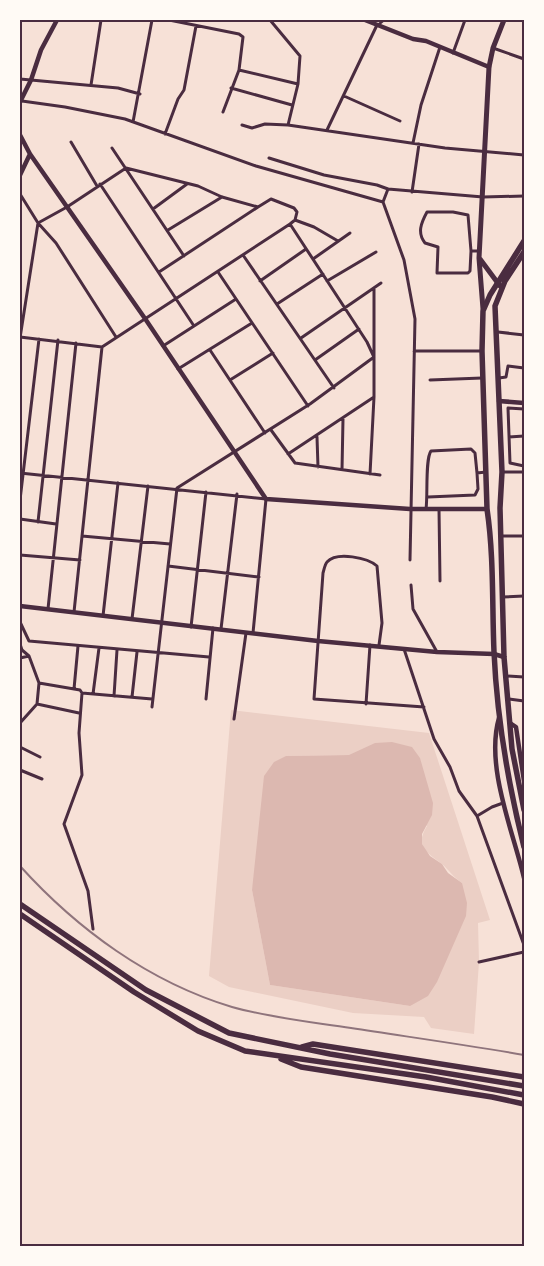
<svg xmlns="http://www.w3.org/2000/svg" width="544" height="1266" font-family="'IBM Plex Serif',serif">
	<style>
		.green { fill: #ebcfc5; fill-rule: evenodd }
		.water { fill: #dcb8b0 }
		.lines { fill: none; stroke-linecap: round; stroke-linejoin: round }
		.pedestrian { stroke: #4a2c40; stroke-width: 2.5 }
		.minor { stroke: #4a2c40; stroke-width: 3 }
		.tertiary { stroke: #4a2c40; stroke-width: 4.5 }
		.secondary { stroke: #4a2c40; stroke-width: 5 }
		.primary { stroke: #4a2c40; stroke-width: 5.5 }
		.rail { stroke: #8f747c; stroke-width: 2 }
		.neatline { fill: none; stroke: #4a2c40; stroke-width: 2 }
	</style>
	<rect width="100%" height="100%" fill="#f7e1d7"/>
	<path class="green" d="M231,710l198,23 61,187 -12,3 1,39 -5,72 -43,-6 -7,-11 -71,-4 -124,-26 -20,-11zM349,755l78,71c-13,21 0,26 15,38 7,6 11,13 20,19l-52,123 -140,-21 -18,-95 34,-134z"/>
	<path class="water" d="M392,742l20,5 8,11 13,45 -1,12 -10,19v10l8,12 12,8 6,9 14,10 5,20 -1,13 -29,66 -9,14 -18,10 -140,-21 -18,-95 12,-114 10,-14 12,-6 63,-1 26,-12z"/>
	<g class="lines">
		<path class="pedestrian" d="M378,25l6,-5"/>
		<path class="minor" d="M169,20l70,14 4,3 -4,33 -16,42
			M270,20l30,36 -2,28 -10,41
			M493,48l31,11
			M453,53l12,-33
			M239,70l59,14
			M20,79l98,9 22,6
			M91,85l10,-65
			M231,88l61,17
			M344,96l56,25
			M22,101l43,6 60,12 131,47 127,36
			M133,122l19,-102
			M242,125l10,3 13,-4 23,1 157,23 79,7
			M327,130l50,-105
			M165,134l13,-35 6,-9 12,-64
			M71,142l26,44
			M413,143l8,-38 19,-58
			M112,148l72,108
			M269,158l55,17 53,10 11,4
			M100,184l94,142
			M412,192l7,-48
			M20,194l18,29 18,20 60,94
			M383,202l21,58 11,59 -5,241
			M383,202l5,-13 95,8 41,-1
			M153,209l34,-25
			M295,220l19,7 24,14
			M290,224l77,118 6,13
			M168,230l54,-33
			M471,251l-1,20 -2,2h-31l1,-26 -13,-4c-8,-10 -4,-20 2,-31h26l15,3 3,36h8
			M243,255l91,133
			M313,259l37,-26
			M159,272l99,-65
			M218,272l90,134
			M260,281l46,-32
			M327,281l49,-29
			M277,304l46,-30
			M498,332l26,3
			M20,337l82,10
			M20,338l18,-115 29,-16 59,-39 72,18 24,11 36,10 13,-8 23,9 3,4 -2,8 -5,4 -188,123 -28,265
			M301,338l80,-55
			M163,346l73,-47
			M210,350l55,83
			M414,351h68
			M315,360l44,-31
			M178,369l74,-46
			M499,378l7,-1 2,-11 16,2
			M230,380l43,-27
			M430,380l52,-2
			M524,409l-16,-1 2,55 14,3
			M271,430l24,33 85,12
			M317,437l1,30
			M509,437l15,-1
			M288,454l86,-57
			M342,470l1,-51
			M503,472h21
			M20,473l246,26 -13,134
			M370,474l4,-77v-108
			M428,497l47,-2 3,-6 -1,-16
			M20,500l19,-161
			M426,509c2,-13 -1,-50 5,-58l40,-2 4,4 2,20 9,-1
			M439,509l1,72
			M20,519l36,5
			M38,522l20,-182
			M82,536l88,8
			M501,536h23
			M20,555l60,5
			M168,566l91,11
			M411,585l2,24 24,43
			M502,597l22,-1
			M48,609l28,-266
			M103,616l15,-133
			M132,619l16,-133
			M20,622l9,19 180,16
			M191,627l15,-135
			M221,629l16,-135
			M20,644l2,6 7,6 10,27 -2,21 -17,19
			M379,645l3,-22 -5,-57c-9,-8 -40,-15 -50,-4 -2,2 -3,8 -4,11l-9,126 110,8
			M404,649l30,90 16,28 9,24 18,25 15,-9 11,-4
			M20,658l9,-2
			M506,676l18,1
			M39,683l41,7 2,3 -3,40 3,42 -18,49 24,67 5,38
			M74,689l4,-43
			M82,693l70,6
			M93,694l6,-46
			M114,696l3,-46
			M132,697l5,-45
			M206,699l7,-71
			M509,699l15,2
			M37,704l42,9
			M366,704l4,-59
			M152,707l25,-219 133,-84 64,-47
			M234,719l12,-86
			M20,747l20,10
			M20,770l22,9
			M477,816l47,129
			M479,962l45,-10"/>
		<path class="tertiary" d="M365,20l48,19 13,2 63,26
			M20,102l11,-22 10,-30 16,-30
			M20,135l10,19 116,166 120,179 144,10h77
			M20,175l10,-21
			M499,401l25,2
			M20,606l298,35 119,11 57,2 10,3
			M499,718c-14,48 14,113 25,160
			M510,723l6,4 8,54"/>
		<path class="secondary" d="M480,259l20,27
			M483,309l-4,-51 10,-191 4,-19 11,-28"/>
		<path class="primary" d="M524,241l-34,54 -7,16 -1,40 5,158c7,47 5,96 7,143 3,67 14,131 30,195
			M524,252l-19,29 -10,25 7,166 -2,36 4,149 8,92 12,61
			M20,904l126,86 83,43 101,21 194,32
			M20,914l114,78 64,39 47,20 181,26 98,18
			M302,1047l11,-3 211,33
			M281,1059l20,8 191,30 32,7"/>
		<path class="rail" d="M20,866c57,63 129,116 212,141 39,11 80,15 119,21 58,9 116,17 173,27"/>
	</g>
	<rect width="544" height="1266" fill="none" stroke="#fffaf5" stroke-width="42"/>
	<rect x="21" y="21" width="502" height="1224" class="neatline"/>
</svg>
